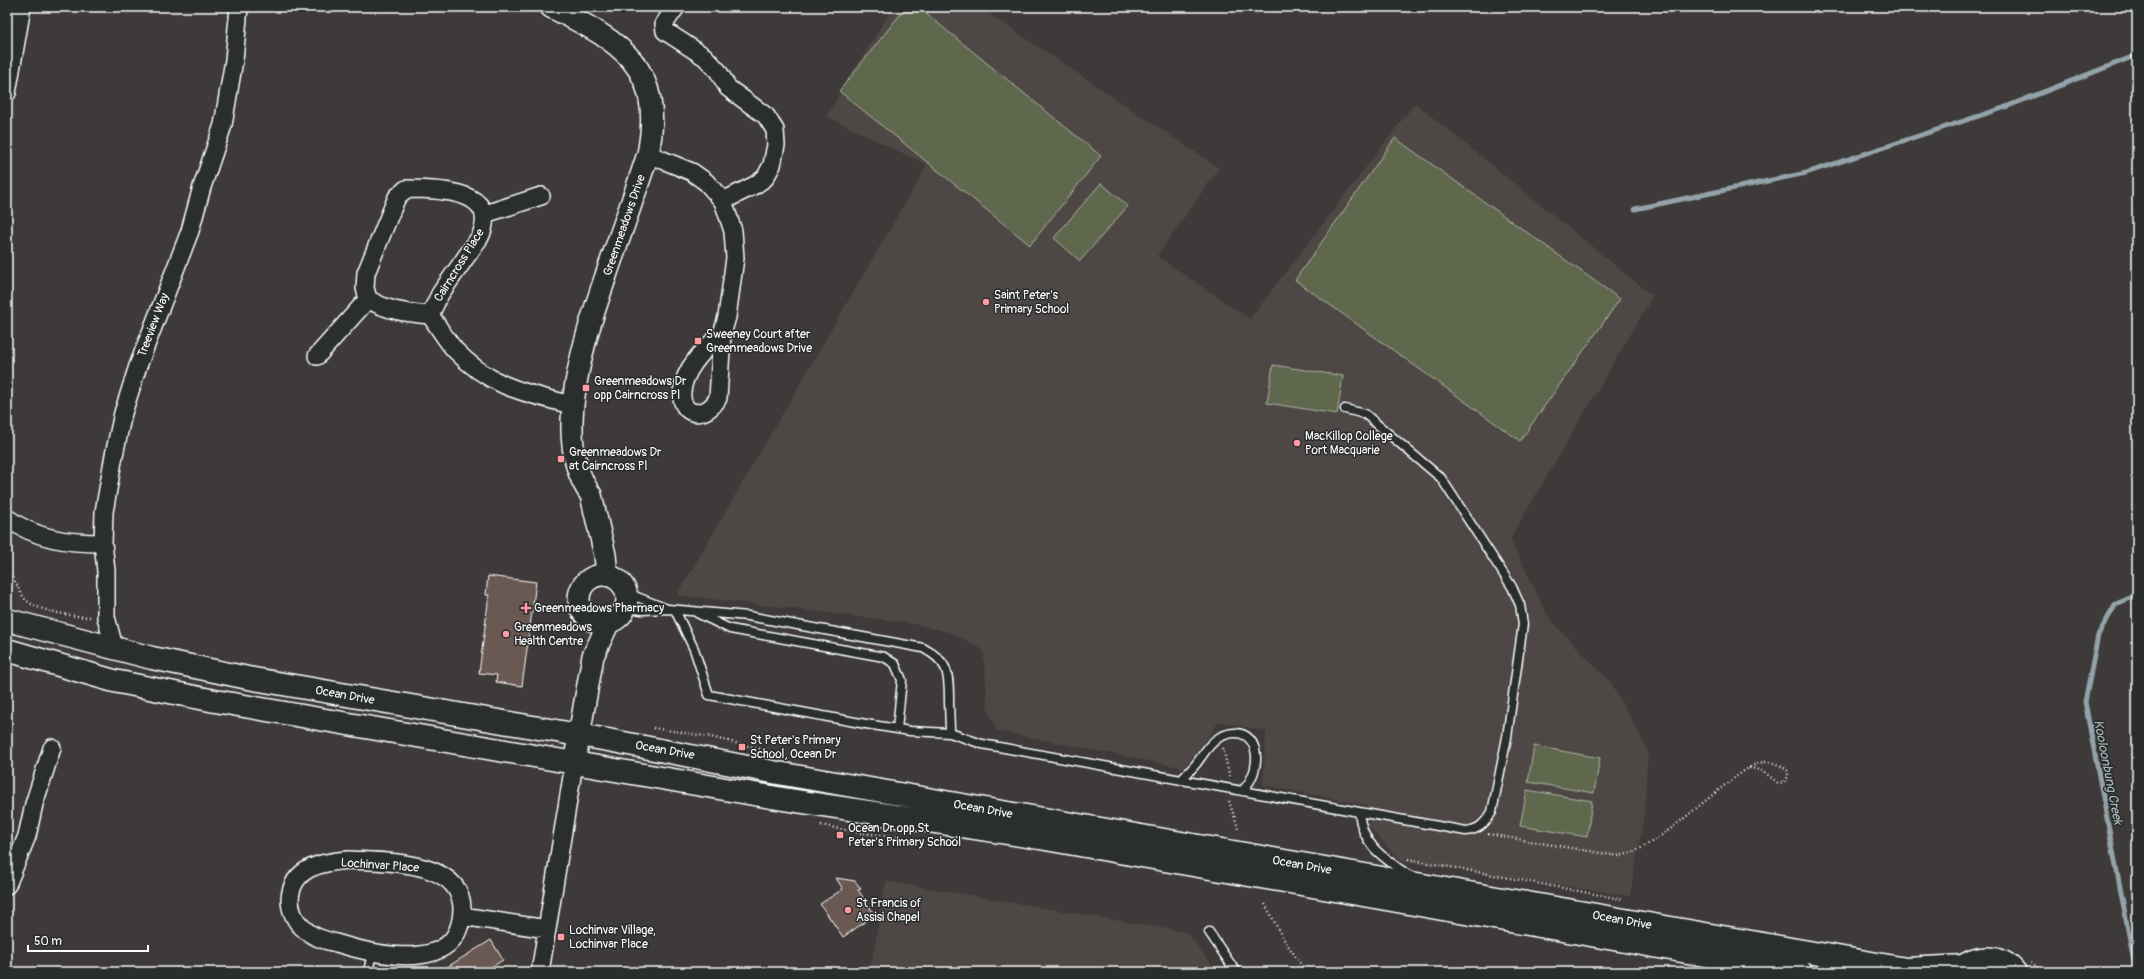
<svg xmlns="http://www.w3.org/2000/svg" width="2144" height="979" font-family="Pangolin,sans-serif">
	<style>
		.built { fill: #4e4745 }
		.green { fill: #5f674e; stroke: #afb3a6 }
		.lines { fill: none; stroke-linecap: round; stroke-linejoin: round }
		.stream { stroke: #93a3a9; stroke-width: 5 }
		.building { fill: #6a5953; stroke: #fff }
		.service-casing { stroke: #fff; stroke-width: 11 }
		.minor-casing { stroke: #fff; stroke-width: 20 }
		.tertiary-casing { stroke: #fff; stroke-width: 24 }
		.secondary-casing { stroke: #fff; stroke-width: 25 }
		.path { stroke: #fff; stroke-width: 2.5; stroke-dasharray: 1 3; stroke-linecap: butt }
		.service { stroke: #2a2d2e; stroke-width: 8 }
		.minor { stroke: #2a2d2e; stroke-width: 17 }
		.tertiary { stroke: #2a2d2e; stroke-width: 21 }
		.secondary { stroke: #2a2d2e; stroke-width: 22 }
		.poi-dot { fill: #ff9aa2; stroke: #2a2d2e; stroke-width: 1.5 }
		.labels { text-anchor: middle; stroke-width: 3; stroke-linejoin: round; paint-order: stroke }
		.street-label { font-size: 12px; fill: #fff; stroke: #2a2d2e }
		.poi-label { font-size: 12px; fill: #fff; stroke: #2a2d2e; text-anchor: start }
		.water-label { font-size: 13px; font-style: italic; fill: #aebabf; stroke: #2a2d2e }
	</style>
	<rect width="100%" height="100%" fill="#3d3a39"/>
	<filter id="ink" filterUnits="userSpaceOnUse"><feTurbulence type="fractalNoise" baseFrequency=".025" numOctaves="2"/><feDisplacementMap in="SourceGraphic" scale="8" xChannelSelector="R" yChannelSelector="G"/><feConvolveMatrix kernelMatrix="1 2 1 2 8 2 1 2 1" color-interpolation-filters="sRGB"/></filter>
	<g filter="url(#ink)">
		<path class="built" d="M893,7h86l240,161 -62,88 93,63 165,-216 238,193 -143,243 39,79 62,65 37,67 -4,65 -14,81 -230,-35 -31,-34 -2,-22 -104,-20 3,-54 -47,-9 -35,46 -187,-37 -9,-22 -5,-59 -31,-17 -42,-10 -233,-28 250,-430 -101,-49z
			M886,881l300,51 32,40h-348z"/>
		<path class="green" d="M906,7h12l183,149 -71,89 -191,-154z
			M1395,138l225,161 -100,142 -225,-161z
			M1101,183l27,23 -48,55 -26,-23z
			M1273,365l70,11 -6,38 -70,-11z
			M1534,746l66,12 -6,35 -66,-11z
			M1527,790l65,11 -5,36 -67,-11z"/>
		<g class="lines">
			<path class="stream" d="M1635,209l171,-36 197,-65 134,-53
				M2136,972l-51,-270 13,-67 18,-31 21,-9"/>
		</g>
		<path class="building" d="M488,576l48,6 -14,104 -26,-4 1,-7 -18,-2 10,-78h-3z
			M836,878l19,3 6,8 -3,1 17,25 -32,22 -23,-33 23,-15z
			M491,940l12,20 -20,12h-44z"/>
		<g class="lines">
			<defs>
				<path id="service" d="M1345,409l20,5 76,64 71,109 8,18 3,19 -16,113 -15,75c-7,11 -13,18 -26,19l-107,-19
					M627,593l38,15
					M626,608l16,2 26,-1 80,7 175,32c25,13 26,24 26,51 0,11 1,23 1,34
					M675,610l19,39 15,46 157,29 44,7 40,2 32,11 377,68c3,34 25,46 51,64
					M697,613l33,16 154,28 11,7 7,16 -5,49
					M1181,780c5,-5 10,-10 15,-16 7,-9 13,-21 24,-27 38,-18 47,30 22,54
					M1209,932l27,40
					M368,972l4,-19"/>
				<path id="minor" d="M676,7l-12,17 1,7 40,26 13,14 10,17 38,28 9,14 1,15 -4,20 -7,13 -10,7 -32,16
					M7,93l15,-86
					M648,154l44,18 14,10 17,19 10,30 2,27 -8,59 -5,17 -4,64c-12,22 -38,19 -36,-6 2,-24 23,-44 40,-58
					M485,214l56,-18
					M430,315l10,-21 40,-57c22,-48 -44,-48 -74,-48l-9,8 -31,76 -1,15 3,11c19,12 39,14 62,16 8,11 16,25 25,35 35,37 70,43 117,55
					M317,356l51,-57
					M7,518c29,21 60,25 96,25
					M114,647l-8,-30v-46l-3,-28 1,-31 10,-57 9,-42 15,-47 52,-135 12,-44 21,-62 11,-65 5,-53
					M349,860c34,2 113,-1 113,49 0,10 -3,23 -10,31 -24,28 -87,12 -116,3 -12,-3 -24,-6 -33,-15 -8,-7 -13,-18 -13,-29 2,-32 32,-37 59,-39z
					M7,885l20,-49 7,-32 18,-56
					M462,916l85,13
					M540,972l34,-208"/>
				<path id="tertiary" d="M551,7c70,35 114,59 97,147 -12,36 -24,71 -37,107 -21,62 -64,175 -20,234l14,60 2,20
					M579 599a24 24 0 1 1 48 0a24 24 0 1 1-48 0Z
					M574,764l19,-108 16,-34"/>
				<path id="secondary" d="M7,620l145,38 96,20 360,62 170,33 1128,196 58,-3
					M7,650l107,31 101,20 568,98 257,39 761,134
					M1957,972c16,-17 43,-19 58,0"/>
			</defs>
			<use href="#service" class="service-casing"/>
			<use href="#minor" class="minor-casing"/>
			<use href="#tertiary" class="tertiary-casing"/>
			<use href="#secondary" class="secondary-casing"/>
			<path class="path" d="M7,572c9,7 11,19 19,28 10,11 50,17 65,17
				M653,728l58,9 49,12
				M1223,748l7,30
				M1229,801l10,30
				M821,825l38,8 42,4
				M1488,834l130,22c34,-4 87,-58 118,-79 8,-6 19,-15 30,-15 8,0 16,4 22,9v6l-4,5 -6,1c-10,-8 -16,-14 -29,-15
				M1408,859l213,40
				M1265,904l18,34 23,34
				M2031,962l13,10"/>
			<use href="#service" class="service"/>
			<use href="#minor" class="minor"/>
			<use href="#tertiary" class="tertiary"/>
			<use href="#secondary" class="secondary"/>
		</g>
	</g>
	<g class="poi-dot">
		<circle cx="986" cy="302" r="4"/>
		<rect x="694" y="337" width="8" height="8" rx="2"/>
		<rect x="582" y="384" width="8" height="8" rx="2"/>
		<circle cx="1297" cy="443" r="4"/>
		<rect x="557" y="455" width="8" height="8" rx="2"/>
		<path d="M524 602h4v4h4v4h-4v4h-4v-4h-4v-4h4z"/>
		<circle cx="506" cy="634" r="4"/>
		<rect x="738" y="743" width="8" height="8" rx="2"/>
		<rect x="836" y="831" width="8" height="8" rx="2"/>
		<circle cx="848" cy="910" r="4"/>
		<rect x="557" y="933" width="8" height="8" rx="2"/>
	</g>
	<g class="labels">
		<g class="street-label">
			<text transform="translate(624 225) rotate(-71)" y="4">Greenmeadows Drive</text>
			<text transform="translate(459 265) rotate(-58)" y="4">Cairncross Place</text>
			<text transform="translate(153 325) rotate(-69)" y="4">Treeview Way</text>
			<text transform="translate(345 695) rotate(10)" y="4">Ocean Drive</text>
			<text transform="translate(665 750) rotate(10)" y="4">Ocean Drive</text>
			<text transform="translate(983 809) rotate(10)" y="4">Ocean Drive</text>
			<text transform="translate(380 865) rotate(4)" y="4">Lochinvar Place</text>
			<text transform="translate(1302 865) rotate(10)" y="4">Ocean Drive</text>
			<text transform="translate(1622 920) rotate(10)" y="4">Ocean Drive</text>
		</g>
		<g class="poi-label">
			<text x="994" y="299">Saint Peter's<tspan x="994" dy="14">Primary School</tspan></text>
			<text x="706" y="338">Sweeney Court after<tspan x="706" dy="14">Greenmeadows Drive</tspan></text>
			<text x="594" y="385">Greenmeadows Dr<tspan x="594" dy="14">opp Cairncross Pl</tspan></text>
			<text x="1305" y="440">MacKillop College<tspan x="1305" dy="14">Port Macquarie</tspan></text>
			<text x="569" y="456">Greenmeadows Dr<tspan x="569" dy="14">at Cairncross Pl</tspan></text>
			<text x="534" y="612">Greenmeadows Pharmacy</text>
			<text x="514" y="631">Greenmeadows<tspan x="514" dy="14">Health Centre</tspan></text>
			<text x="750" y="744">St Peter's Primary<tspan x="750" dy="14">School, Ocean Dr</tspan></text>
			<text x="848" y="832">Ocean Dr opp St<tspan x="848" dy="14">Peter's Primary School</tspan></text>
			<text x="856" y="907">St Francis of<tspan x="856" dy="14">Assisi Chapel</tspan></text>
			<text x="569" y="934">Lochinvar Village,<tspan x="569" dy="14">Lochinvar Place</tspan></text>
		</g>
		<g class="water-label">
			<text transform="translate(2109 772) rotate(79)" y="5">Kooloonbung Creek</text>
		</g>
	</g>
	<rect width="2144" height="979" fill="none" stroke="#2a2d2e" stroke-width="24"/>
	<rect x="12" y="12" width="2120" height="955" fill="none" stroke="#fff" stroke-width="1.5" filter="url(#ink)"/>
	<path d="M28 945v6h120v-6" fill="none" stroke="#ffffff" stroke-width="2"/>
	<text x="34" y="945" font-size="12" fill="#ffffff" stroke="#2a2d2e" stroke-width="3" paint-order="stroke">50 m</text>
</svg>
